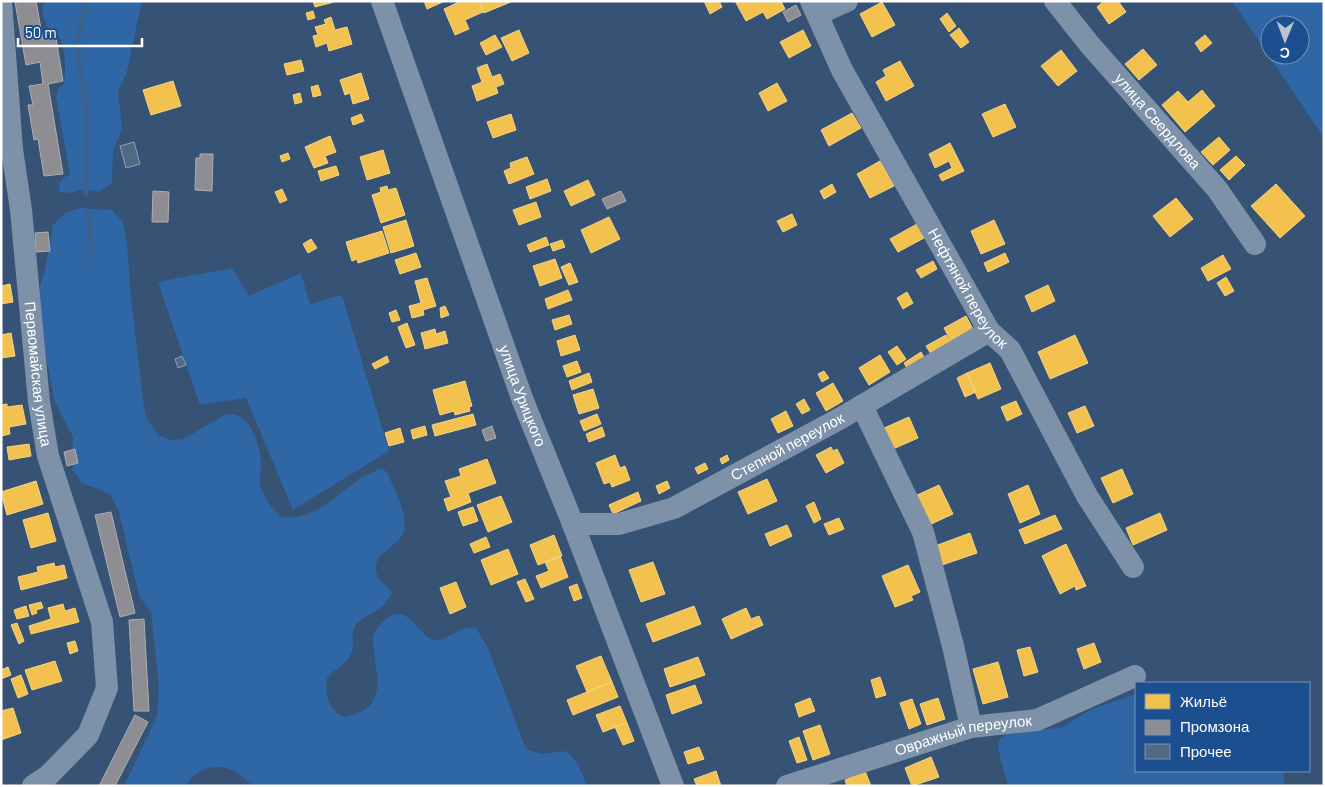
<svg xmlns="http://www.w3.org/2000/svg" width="1325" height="787" font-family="Barlow,sans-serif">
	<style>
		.green { fill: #2f66a5; fill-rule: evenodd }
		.homes { fill: #f2c14e; stroke: #f6d483 }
		.industry { fill: #8d8d92; stroke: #afafb3 }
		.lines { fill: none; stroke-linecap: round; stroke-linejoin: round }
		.stream { stroke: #3b618d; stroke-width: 5 }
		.building { fill: #526984; stroke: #92a2b6 }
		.minor { stroke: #7d92a8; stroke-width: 22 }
		.labels { text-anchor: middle; stroke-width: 5; stroke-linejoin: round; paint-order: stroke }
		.street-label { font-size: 15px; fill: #fff; stroke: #1b4f8f }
	</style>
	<rect width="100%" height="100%" fill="#365274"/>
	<path class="green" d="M46,1h96l-16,74 -8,16 4,38 -9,22 -1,32 -13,9 -17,-3 -11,4 -11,-1c-3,-10 2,-13 10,-18l-14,-77 3,-9 5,-4c1,-13 3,-35 -5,-47 -2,-3 -6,-4 -9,-7 -5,-5 -7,-15 -8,-22z
		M1232,1h92v137zM1270,25h30v30h-30z
		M81,208l31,2 11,12 4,20 4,56 13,108 2,11 12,18 12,5 13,-1 42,-24c24,-6 34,27 36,46 1,8 -3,19 0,27 4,10 12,22 20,29 43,6 64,-39 101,-48l5,3c7,17 21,41 17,59 -4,17 -35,21 -27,44 3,7 11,11 15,17 -10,23 -27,20 -37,34 -5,8 0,18 -3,26 -5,12 -17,17 -25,26 -2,15 1,32 17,39 51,-9 28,-47 29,-82 33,-50 43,5 63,5 16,-1 24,-15 40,-12l12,20 38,101 15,5 23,-3 5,3 9,10 9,22h-334c-6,-5 -13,-12 -19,-15 -17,-9 -40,-2 -48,15h-62l33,-70 2,-30 -8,-74 -12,-16 -20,-84 -9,-18 -28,-11 -10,-14 1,-32 -18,-35 -15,-75v-40l6,-22 7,-40 12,-12z
		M232,268l17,28 52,-23 9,31 32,-9 47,156 -96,59 -47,-112 -46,7 -42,-123z
		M1136,694v77h148v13l-276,2 -10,-37 1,-9 7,-5 56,-8 30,-18z"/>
	<path class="homes" d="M313,1h21v1l-19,5z
		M424,1h21l-18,8z
		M461,1h17l5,11 -18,8 4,9 -14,6 -11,-26z
		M479,1h34l-29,12z
		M704,1h15l3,6 -12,7z
		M735,1h46l4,8 -18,10 -4,-7 -17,9z
		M1104,1h14l8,11 -17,12 -12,-17z
		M882,2l13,23 -23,12 -12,-23z
		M313,11l2,7 -7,2 -2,-7z
		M947,13l9,13 -7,6 -9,-13z
		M331,17l4,13 12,-3 5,17 -23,7 -2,-8 -11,4 -3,-11 5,-1 -3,-8 11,-3 -2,-4z
		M959,28l10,14 -8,6 -11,-13z
		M519,30l10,23 -17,8 -11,-23z
		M803,30l8,16 -22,12 -9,-16z
		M495,35l7,12 -16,8 -6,-12z
		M1205,35l7,8 -11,9 -6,-9z
		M1143,49l14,16 -18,15 -14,-16z
		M1061,50l16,21 -19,15 -17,-20z
		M301,60l3,11 -17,4 -3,-11z
		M900,61l14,25 -28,15 -10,-19 10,-6 -3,-6z
		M487,64l5,13 8,-3 4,10 -8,3 2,6 -21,8 -5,-15 10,-4 -5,-14z
		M361,73l8,26 -16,5 -3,-11 -5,2 -5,-15z
		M173,81l8,25 -30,9 -8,-25z
		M777,83l10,18 -19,10 -9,-18z
		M318,85l3,10 -8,2 -2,-10z
		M1202,90l13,16 -30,26 -23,-27 16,-14 10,11z
		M300,93l2,9 -7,2 -2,-9z
		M1005,104l11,23 -23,10 -11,-23z
		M852,113l9,15 -32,18 -8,-16z
		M361,114l3,7 -11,4 -2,-7z
		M511,114l5,16 -23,8 -6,-16z
		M330,136l6,16 -11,4 3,7 -14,5 -9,-21z
		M1219,137l11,13 -17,15 -12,-13z
		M950,143l14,28 -22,10 -3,-6 13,-7 -3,-7 -14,7 -6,-14z
		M383,150l7,23 -23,7 -7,-23z
		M288,153l2,6 -8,3 -2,-6z
		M1236,156l9,9 -16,15 -9,-10z
		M527,157l7,17 -25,10 -5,-13 7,-3 -1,-5z
		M880,161l14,25 -24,12 -13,-24z
		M336,166l3,9 -18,6 -3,-10z
		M547,179l4,12 -21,8 -4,-12z
		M588,180l7,15 -24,11 -7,-15z
		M832,184l4,8 -12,7 -4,-8z
		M1276,184l29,32 -25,22 -29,-32z
		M387,186l1,4 8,-2 9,27 -24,8 -9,-28 9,-3 -1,-4z
		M282,189l5,11 -7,3 -5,-11z
		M1176,198l17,21 -23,18 -17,-21z
		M536,202l5,15 -22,8 -6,-15z
		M792,214l5,11 -14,7 -6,-11z
		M609,217l11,22 -29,14 -10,-23z
		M406,220l8,26 -23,7 -8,-26z
		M994,220l11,24 -24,10 -10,-23z
		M917,224l7,14 -26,14 -8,-13z
		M382,231l7,22 -31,10 -1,-4 -5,2 -6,-19z
		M546,237l3,8 -19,7 -3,-7z
		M311,239l6,9 -9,5 -5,-9z
		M562,240l3,7 -12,4 -3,-7z
		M416,253l5,14 -21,7 -5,-14z
		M1005,253l4,9 -21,10 -4,-9z
		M1223,255l8,14 -23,12 -7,-13z
		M555,259l7,19 -22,8 -7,-20z
		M933,261l4,8 -16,9 -5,-8z
		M570,263l8,19 -9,3 -8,-18z
		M1226,277l8,14 -9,5 -8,-13z
		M427,278l9,28 -13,4 1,5 -12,3 -3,-12 12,-3 -6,-22z
		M10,284l3,18 -12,2v-18z
		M1048,285l7,16 -23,11 -7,-16z
		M568,290l4,10 -24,9 -3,-10z
		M907,292l6,11 -10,6 -6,-11z
		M445,306l4,9 -8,3 -1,-10z
		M396,310l4,10 -8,2 -3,-9z
		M569,315l3,9 -17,6 -3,-10z
		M966,316l8,15 -22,12 -8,-15z
		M407,323l8,22 -9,3 -8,-21z
		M435,329l1,5 9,-3 3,12 -23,6 -4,-16z
		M11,333l4,23 -14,2v-23z
		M575,335l5,15 -19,6 -4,-15z
		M946,335l5,8 -20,11 -5,-8z
		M1075,335l13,28 -38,16 -12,-27z
		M897,346l9,13 -9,6 -9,-13z
		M921,352l4,7 -17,11 -4,-7z
		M880,355l10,17 -21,13 -10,-17z
		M387,356l2,6 -14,7 -3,-5z
		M577,361l4,11 -14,5 -4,-11z
		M990,363l11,26 -23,10 -11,-26z
		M824,371l5,7 -7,4 -4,-8z
		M589,373l3,9 -20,8 -3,-9z
		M967,373l9,19 -11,5 -8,-19z
		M465,381l7,25 -3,1 1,4 -15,4 -1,-4 -14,4 -7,-25z
		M833,383l10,18 -17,10 -10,-18z
		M593,389l6,19 -20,6 -6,-19z
		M804,399l6,11 -8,4 -6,-10z
		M1016,401l6,13 -15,7 -6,-14z
		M7,404v3l15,-2 4,19 -17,3 1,7 -9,2v-31z
		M1085,406l9,20 -17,7 -9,-20z
		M786,411l7,15 -15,7 -7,-14z
		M473,414l3,11 -41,11 -3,-11z
		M597,414l4,10 -17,7 -4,-10z
		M909,417l9,21 -25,11 -9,-21z
		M425,426l2,9 -14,4 -2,-9z
		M602,427l3,9 -16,6 -3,-8z
		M400,428l4,14 -15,4 -4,-13z
		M29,444l2,12 -22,4 -2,-13z
		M831,447l2,4 4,-2 7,14 -18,10 -10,-18z
		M615,455l5,13 5,-2 5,14 -18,7 -2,-5 -6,2 -8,-21z
		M727,455l2,5 -7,4 -2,-5z
		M487,459l9,24 -28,10 3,9 -23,9 -4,-12 7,-2 -6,-16 16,-5 -2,-7z
		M705,463l3,6 -10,5 -3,-6z
		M1122,469l11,25 -20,9 -12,-25z
		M767,479l10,22 -29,13 -10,-22z
		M36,481l7,23 -36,11 -6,-23z
		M667,481l3,7 -11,6 -3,-8z
		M939,485l14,29 -24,11 -14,-29z
		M1028,485l12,29 -20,9 -12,-29z
		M638,492l3,9 -28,13 -4,-9z
		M501,496l11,26 -24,10 -11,-27z
		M814,502l7,17 -7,4 -8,-17z
		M473,507l5,14 -15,5 -5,-14z
		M48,513l8,28 -25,7 -8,-28z
		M1160,513l7,17 -34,15 -7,-17z
		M1055,515l7,14 -37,15 -6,-14z
		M839,518l5,11 -15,6 -5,-11z
		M787,525l5,11 -22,10 -5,-12z
		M970,533l7,20 -35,12 -7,-19z
		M554,535l8,21 -24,9 -8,-20z
		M486,537l4,10 -16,6 -4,-9z
		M1066,544l20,42 -10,4 -1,-4 -15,8 -18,-38z
		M508,549l10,25 -27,11 -10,-25z
		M560,556l8,21 -27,11 -5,-12 13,-5 -4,-9z
		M653,562l12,32 -24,8 -12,-32z
		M54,563l1,4 9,-2 3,13 -46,12 -3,-13 20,-5 -1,-5z
		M908,565l12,27 -9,4 2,4 -18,7 -13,-31z
		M525,579l9,20 -8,3 -9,-20z
		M456,582l10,25 -16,7 -10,-26z
		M577,584l5,14 -8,3 -5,-14z
		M41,602l2,6 -7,2 1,3 -5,2 -3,-10z
		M63,604l2,7 10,-3 4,14 -48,12 -2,-8 22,-7 -3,-11z
		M26,606l3,10 -12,3 -3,-9z
		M694,606l7,18 -48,18 -7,-18z
		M746,608l5,11 8,-3 4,9 -32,14 -9,-20z
		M17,623l7,18 -5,3 -8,-19z
		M75,641l3,10 -8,3 -3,-11z
		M1094,643l7,19 -17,7 -7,-20z
		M1030,647l8,25 -14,4 -7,-26z
		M601,656l11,26 -25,10 -11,-26z
		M698,657l7,18 -35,12 -6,-18z
		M55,661l7,20 -30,9 -7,-20z
		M998,662l10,35 -25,7 -10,-35z
		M8,667l3,8 -10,4v-9z
		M21,675l7,19 -10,4 -7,-19z
		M880,677l6,18 -10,3 -5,-18z
		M612,682l6,15 -45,18 -6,-15z
		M695,685l7,18 -30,11 -6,-19z
		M810,698l5,13 -16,6 -4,-13z
		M938,698l7,21 -18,6 -7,-21z
		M912,699l9,25 -12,5 -9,-26z
		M620,706l7,17 -24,9 -7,-17z
		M13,708l8,25 -20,7v-29z
		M627,723l7,18 -11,4 -8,-18z
		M820,725l10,29 -17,6 -10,-29z
		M799,737l8,23 -10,3 -8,-22z
		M699,747l5,12 -16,5 -4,-12z
		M931,757l8,20 -27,9 -7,-18z
		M716,771l5,15h-24l-3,-7z
		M865,771l6,15h-24l-2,-6z"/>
	<path class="industry" d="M36,1l7,39 13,-2 7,43 -15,3 15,90 -19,2 -6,-37 -4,1 -6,-35h5l-4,-19 14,-2 -3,-22 -14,3 -11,-63z
		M796,5l5,10 -13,7 -5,-10z
		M200,154h13l-1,37 -17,-1 1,-32h4z
		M153,191l16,1 -1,30h-16z
		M621,191l5,10 -19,8 -5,-10z
		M48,232l2,19 -14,1 -1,-19z
		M492,426l4,12 -10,3 -4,-11z
		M75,449l3,14 -11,3 -3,-14z
		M111,512l24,101 -15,4 -25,-102z
		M144,619l5,92h-15l-5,-91z
		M135,715l13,7 -33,64h-16z"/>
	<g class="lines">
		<path class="stream" d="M86,194v-89l-8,-50v-17l9,-37
			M88,212l4,43"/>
	</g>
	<path class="building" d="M134,142l6,22 -14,4 -6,-22z
		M182,356l4,9 -8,3 -3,-9z"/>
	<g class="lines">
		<g class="minor">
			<path id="s1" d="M1,1l11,148 9,61 18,192 9,54 54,166 5,66 -19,47 -40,41 -15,10"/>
			<path id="s2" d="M382,1l141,400 50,123 100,262"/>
			<path id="s3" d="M811,1l31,69 147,261 21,19 77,146 46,71"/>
			<path id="s4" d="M1055,1l35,44 127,144 38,55"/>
			<path d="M818,14l29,-13"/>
			<path d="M862,406l61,126 30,114 18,81"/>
			<path id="s5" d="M573,524h46l55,-16 167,-90 148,-87"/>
			<path id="s6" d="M787,786l184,-59 66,-7 98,-44"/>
		</g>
	</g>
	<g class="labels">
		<g class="street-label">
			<text dy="5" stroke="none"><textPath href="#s4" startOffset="158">улица Свердлова</textPath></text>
			<text dy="5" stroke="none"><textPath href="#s3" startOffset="328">Нефтяной переулок</textPath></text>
			<text dy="5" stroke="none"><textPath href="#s1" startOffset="375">Первомайская улица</textPath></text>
			<text dy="5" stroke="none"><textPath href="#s2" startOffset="419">улица Урицкого</textPath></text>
			<text dy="5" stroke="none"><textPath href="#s5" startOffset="232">Степной переулок</textPath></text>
			<text dy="5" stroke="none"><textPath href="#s6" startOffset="184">Овражный переулок</textPath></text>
		</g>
	</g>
	<rect width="1325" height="787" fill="none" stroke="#ffffff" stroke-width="5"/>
	<rect x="1135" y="682" width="175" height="90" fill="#1b4f8f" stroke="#7695bc"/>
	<rect x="1145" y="694" width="25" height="15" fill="#f2c14e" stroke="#7695bc"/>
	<text x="1180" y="707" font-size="15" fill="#ffffff">Жильё</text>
	<rect x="1145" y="720" width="25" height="15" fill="#8d8d92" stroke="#7695bc"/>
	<text x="1180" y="732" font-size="15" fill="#ffffff">Промзона</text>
	<rect x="1145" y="744" width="25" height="15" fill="#526984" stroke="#7695bc"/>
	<text x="1180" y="757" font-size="15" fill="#ffffff">Прочее</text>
	<g transform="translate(1285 40) rotate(181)"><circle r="24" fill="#1b4f8f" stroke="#7695bc"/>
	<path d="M0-4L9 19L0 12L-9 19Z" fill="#b9c2ce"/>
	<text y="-8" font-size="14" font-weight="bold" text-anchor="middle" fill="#ffffff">С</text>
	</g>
	<path d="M18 38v8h124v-8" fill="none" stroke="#ffffff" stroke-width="2.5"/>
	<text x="25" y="38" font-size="15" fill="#ffffff" stroke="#1b4f8f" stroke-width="4" paint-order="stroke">50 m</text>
</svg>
